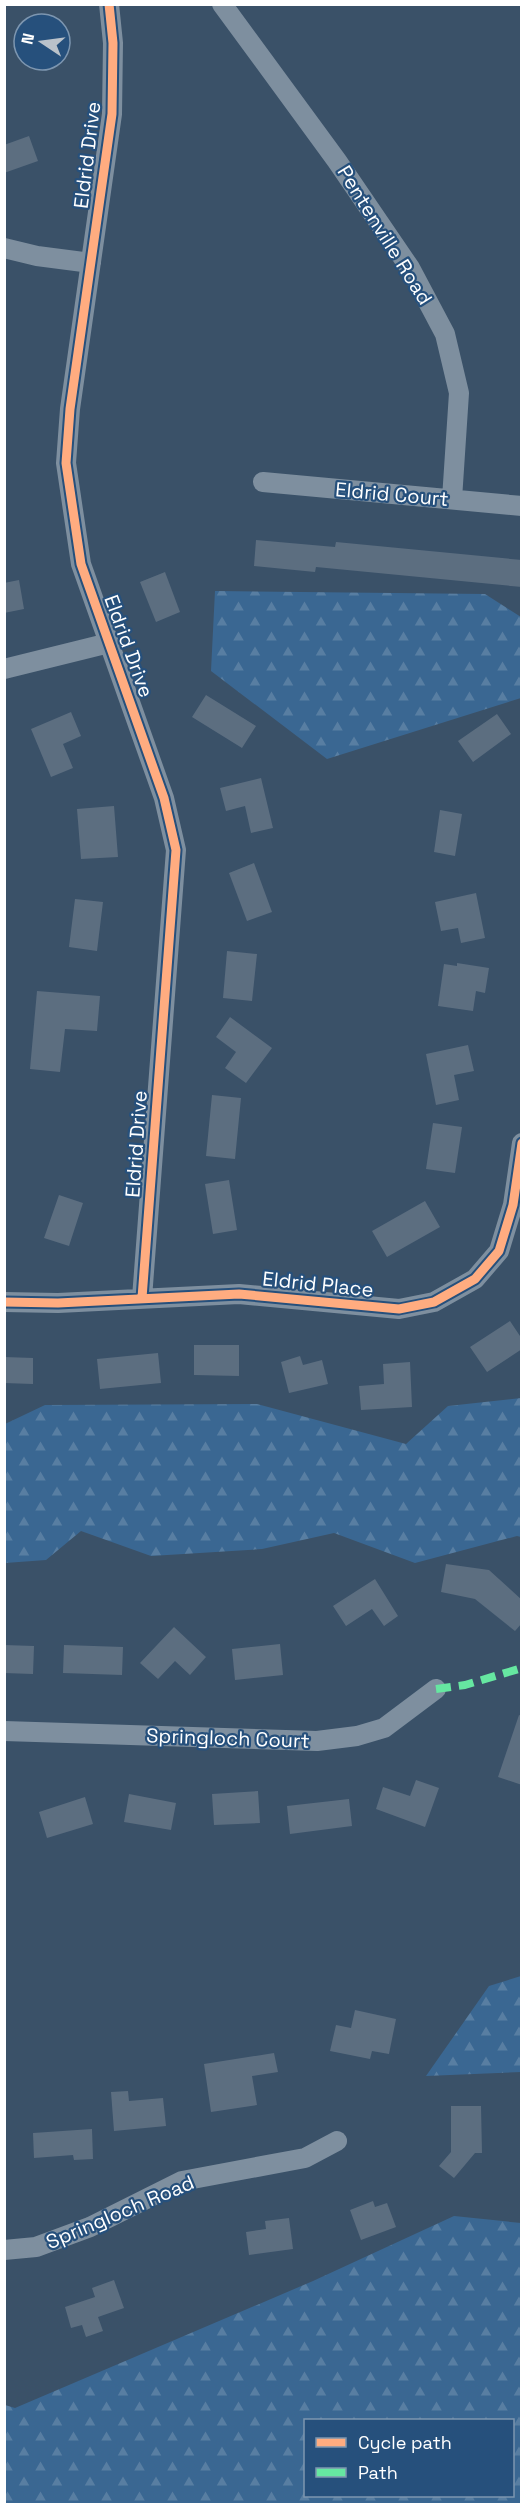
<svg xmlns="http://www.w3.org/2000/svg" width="526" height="2509" font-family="'Space Grotesk',sans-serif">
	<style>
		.forest { fill: url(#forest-firs); fill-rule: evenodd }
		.building { fill: #5c6e80 }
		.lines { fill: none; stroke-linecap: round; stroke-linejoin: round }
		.minor { stroke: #7e8f9f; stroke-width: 20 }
		.quiet { stroke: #66e7a1; stroke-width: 8; stroke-dasharray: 15 8; stroke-linecap: butt }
		.cycleway-casing { stroke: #26507c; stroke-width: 13 }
		.cycleway { stroke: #ffac80; stroke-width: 9 }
		.labels { text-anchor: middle; stroke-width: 4.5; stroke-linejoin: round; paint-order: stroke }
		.street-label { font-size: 20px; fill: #fff; stroke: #26507c }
	</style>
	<defs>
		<pattern id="forest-firs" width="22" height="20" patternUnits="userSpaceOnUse" patternTransform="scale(1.5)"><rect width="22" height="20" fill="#3a6792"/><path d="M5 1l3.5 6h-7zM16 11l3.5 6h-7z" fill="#587ea2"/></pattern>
	</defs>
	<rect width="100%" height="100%" fill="#3a5168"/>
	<path class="forest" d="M215,591l270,3 36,23v81l-194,61 -116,-88z
		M521,1398v139l-4,-1 -102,27 -81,-30 -72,16 -111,7 -70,-25 -35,29 -41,3v-139l40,-19 212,-1 149,40 42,-38z
		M521,1976v96l-95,4 63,-90z
		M454,2216l67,7v281h-516v-99l10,3 298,-127zM512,2420v76h-206v-76z"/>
	<path class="building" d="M29,136l9,25 -34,12v-28z
		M256,540l79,7 1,-5 186,18v27l-206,-20 -1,5 -61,-6z
		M165,572l15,40 -24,10 -16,-40z
		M19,580l5,29 -20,4v-30z
		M206,695l50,31 -14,22 -50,-31z
		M71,712l10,24 -18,8 10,24 -22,9 -20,-48z
		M497,714l14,20 -38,28 -15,-21z
		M261,778l12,50 -22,5 -6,-27 -19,5 -6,-23z
		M114,806l4,51 -37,2 -4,-50z
		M440,810l22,4 -7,42 -21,-4z
		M254,863l18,49 -25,9 -18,-48z
		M476,893l9,45 -24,5 -3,-15 -17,3 -6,-29z
		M75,899l28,3 -6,49 -28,-4z
		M227,951l30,3 -5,47 -29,-3z
		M457,963l32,5 -4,25 -9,-2 -3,20 -35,-5 6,-42 13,2z
		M37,991l63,5 -3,35 -32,-2 -5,43 -30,-3z
		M230,1017l42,31 -26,35 -21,-15 11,-16 -20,-15z
		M468,1045l6,26 -20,4 5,25 -23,5 -10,-51z
		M212,1095l29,3 -6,61 -29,-3z
		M433,1123l29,4 -7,46 -29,-4z
		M229,1180l8,50 -24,4 -8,-50z
		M59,1195l24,8 -14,43 -25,-8z
		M425,1201l15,26 -53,30 -15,-26z
		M510,1321l12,18v10l-35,23 -17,-25z
		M194,1345h45v31l-45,-1z
		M158,1353l3,30 -61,6 -3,-30z
		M300,1356l3,9 19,-5 6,24 -39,9 -8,-31z
		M4,1357l29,1v26l-29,-1z
		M410,1362l2,45 -51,3 -2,-24 25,-2 -1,-20z
		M446,1564l43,6 33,30v23l-7,8 -40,-32 -34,-7z
		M375,1579l23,37 -14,10 -12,-17 -26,17 -13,-20z
		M174,1627l32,30 -16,18 -15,-14 -17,18 -18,-16z
		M280,1644l3,31 -48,5 -3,-31z
		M4,1645l30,1 -1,28 -29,-1z
		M64,1645l59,2 -1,28 -59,-2z
		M519,1715l3,1v69l-24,-8z
		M416,1780l23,8 -14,39 -49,-18 7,-22 27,9z
		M258,1791l2,32 -46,2 -2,-31z
		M129,1794l47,9 -5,27 -47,-8z
		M85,1797l8,27 -46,14 -8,-26z
		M349,1799l3,27 -62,8 -3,-28z
		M355,2010l41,9 -7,35 -17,-3 -2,8 -40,-8 6,-26 15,3z
		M274,2053l4,19 -26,4 5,29 -46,7 -7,-48z
		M128,2091l1,10 34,-3 3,28 -52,5 -3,-39z
		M451,2106h30l1,47h-7l-21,25 -15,-12 12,-14z
		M92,2129l1,30 -19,1 -1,-5 -39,3 -1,-25z
		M373,2201l2,6 12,-4 9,24 -35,13 -11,-30z
		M289,2218l4,31 -44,6 -3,-23 20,-3 -1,-8z
		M114,2280l10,28 -26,9 5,14 -17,6 -4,-12 -11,3 -6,-21 30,-10 -3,-9z"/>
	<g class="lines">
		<path class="minor" d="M109,4l4,39 -1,71 -42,295 -4,54 15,101 83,234 12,52 -34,448
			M222,4l115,157 73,107 35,66 14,59 -7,106
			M4,248l33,8 54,7
			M263,482l259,24
			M4,669l105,-26
			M4,1302l54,1 181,-9 160,15 35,-7 41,-23 24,-28 14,-46 9,-62
			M4,1731l313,10 40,-5 27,-8 52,-39
			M4,2250l32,-3 54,-20 92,-46 123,-23 32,-17"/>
		<path class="quiet" d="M436,1689l29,-4 57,-17"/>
		<defs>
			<path id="cycleway" d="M109,4l4,39 -1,71 -42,295 -4,54 15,101 83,234 12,52 -34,448
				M4,1302l54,1 181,-9 160,15 35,-7 41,-23 24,-28 14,-46 9,-62"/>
		</defs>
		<use href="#cycleway" class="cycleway-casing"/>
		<use href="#cycleway" class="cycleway"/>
	</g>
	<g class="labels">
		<g class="street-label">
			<text transform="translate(87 155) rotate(-83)" y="7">Eldrid Drive</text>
			<text transform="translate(385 235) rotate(58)" y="7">Pentenville Road</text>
			<text transform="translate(392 494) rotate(5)" y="7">Eldrid Court</text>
			<text transform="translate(129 646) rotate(70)" y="7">Eldrid Drive</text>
			<text transform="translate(136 1144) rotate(-86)" y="7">Eldrid Drive</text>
			<text transform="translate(318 1284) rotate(6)" y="7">Eldrid Place</text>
			<text transform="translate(228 1738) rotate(2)" y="7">Springloch Court</text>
			<text transform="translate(120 2212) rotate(-23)" y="7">Springloch Road</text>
		</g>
	</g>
	<rect width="526" height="2509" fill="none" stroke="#ffffff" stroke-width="12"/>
	<rect x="304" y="2419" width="210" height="78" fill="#26507c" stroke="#7d96b0" stroke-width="1.5"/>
	<rect x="316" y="2438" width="30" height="9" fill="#ffac80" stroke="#7d96b0" stroke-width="1.5"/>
	<text x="358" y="2449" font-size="18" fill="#ffffff">Cycle path</text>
	<rect x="316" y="2468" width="30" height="9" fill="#66e7a1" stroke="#7d96b0" stroke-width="1.5"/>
	<text x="358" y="2479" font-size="18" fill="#ffffff">Path</text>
	<g transform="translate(42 42) rotate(283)"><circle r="28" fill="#26507c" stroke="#7d96b0" stroke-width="1.5"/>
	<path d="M0-4.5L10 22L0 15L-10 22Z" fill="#bac2ca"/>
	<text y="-9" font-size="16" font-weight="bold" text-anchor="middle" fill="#ffffff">N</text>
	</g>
</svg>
